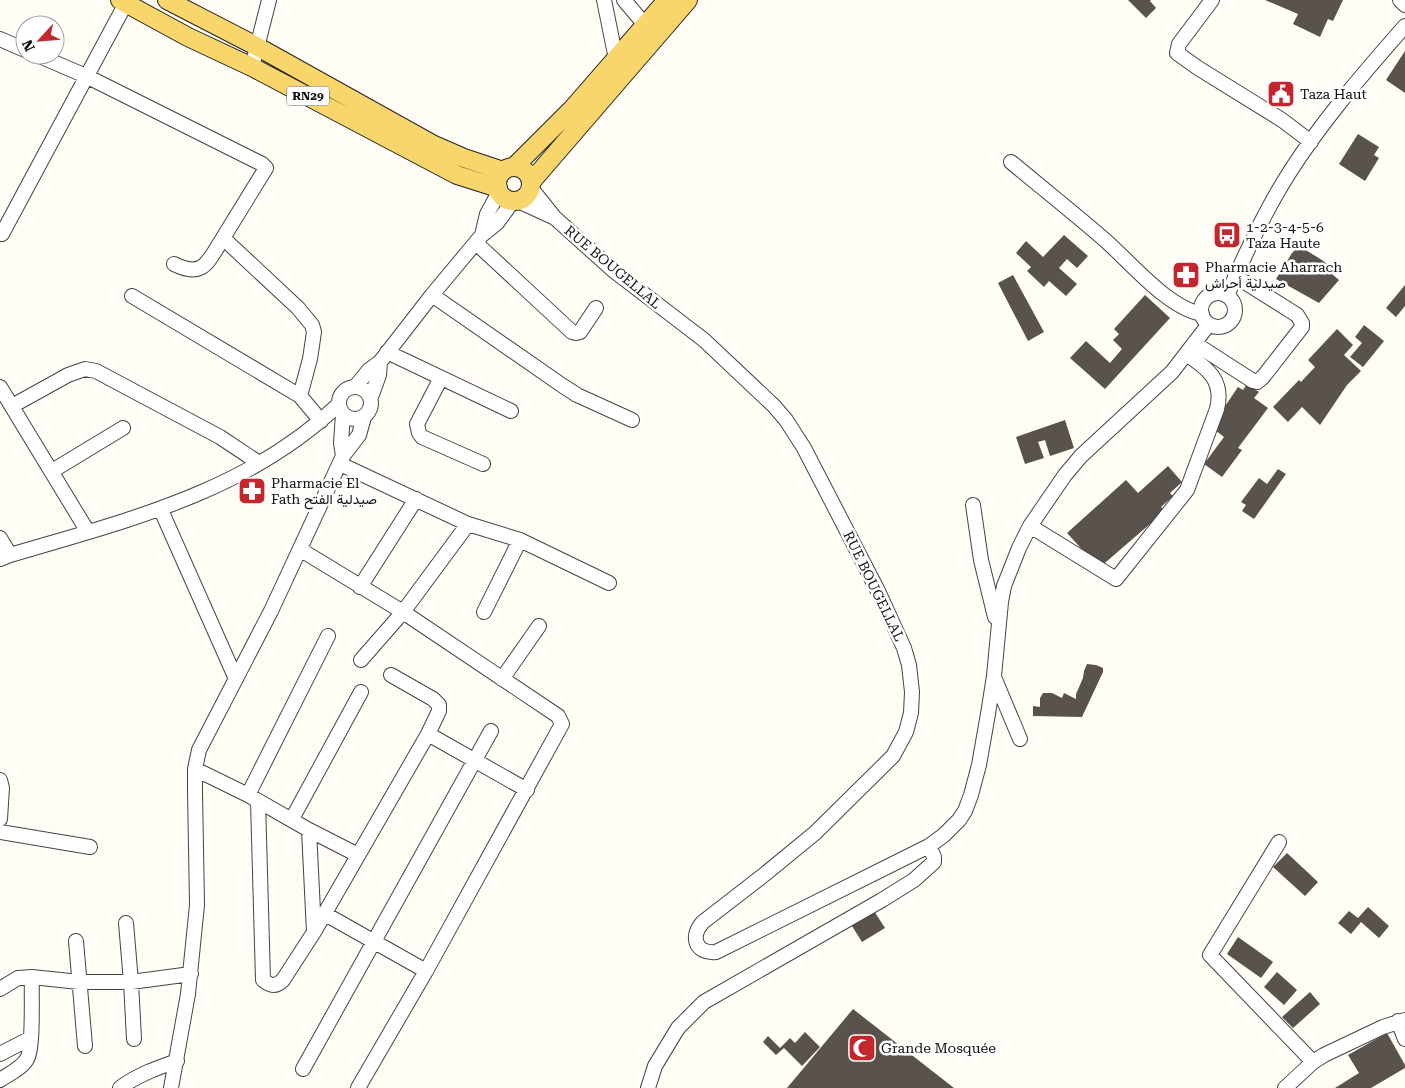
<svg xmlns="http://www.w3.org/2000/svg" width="1405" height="1088" font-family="'Roboto Serif',Vazirmatn,serif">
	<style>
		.building { fill: #5a524d }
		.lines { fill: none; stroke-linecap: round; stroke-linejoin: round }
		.minor-casing { stroke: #444; stroke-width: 16 }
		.major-casing { stroke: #222; stroke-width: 20 }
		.minor { stroke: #fff; stroke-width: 14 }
		.major { stroke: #f9d66b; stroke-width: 18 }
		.labels { text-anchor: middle; stroke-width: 5; stroke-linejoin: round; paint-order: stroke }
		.shield { fill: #fff; stroke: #585858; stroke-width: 1 }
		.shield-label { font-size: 12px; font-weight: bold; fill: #111 }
		.poi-label { font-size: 14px; fill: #111; stroke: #fff; text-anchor: start }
		.street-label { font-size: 14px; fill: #111; stroke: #fff }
	</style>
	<rect width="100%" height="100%" fill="#fffdf5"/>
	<path class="building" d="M1128,0h23l-1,1 6,7 -10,10z
		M1265,0h78l-10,21 -5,-2 -8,18 -27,-13 5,-10z
		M1405,51v42l-19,-13z
		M1358,134l21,13 -5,8 5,3 -14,23 -26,-17z
		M1064,235l24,21 -11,12 -10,-9 -8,9 18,16 -11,12 -17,-15 -5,6 -17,-16 4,-4 -15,-14 10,-12 17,16z
		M1299,246l23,14 6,5 -3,3 14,12 -20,23 -43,-24 16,-26z
		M1013,275l31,57 -16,9 -30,-58z
		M1405,285v21l-9,11 -10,-9z
		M1145,295l25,23 -65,71 -35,-31 16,-17 24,22 12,-14 -9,-9 6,-6 -5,-5z
		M1364,325l20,16 -21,26 -13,-10 12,-14 -7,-6z
		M1337,329l16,16 -9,10 17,16 -14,14 -27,40 -18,-18 -14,15 -15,-15 26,-27 2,2 14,-15 -7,-7z
		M1247,384l12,8 -5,6 14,10 -30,40 4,2 -20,27 -18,-13 20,-27 -13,-10 27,-40 5,3z
		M1065,420l9,28 -24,8 -5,-16 -7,2 6,16 -19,6 -9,-27z
		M1168,466l14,16 -12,11 3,3 -12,11 4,4 -66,57 -32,-35 59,-53 12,13z
		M1278,469l8,5 -32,45 -12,-8 4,-6 -5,-3 18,-24 8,6z
		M1087,664l9,1 7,3v4l-21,45 -49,-1v-10l7,1v-9l3,-5h9l10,5 2,-5 12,6v-5l7,-16 1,-7z
		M1287,853l31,29 -13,14 -32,-29z
		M1368,907l21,19 -10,12 -18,-16 -10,12 -13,-11 11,-12 9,7z
		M874,911l11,17 -23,14 -10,-16z
		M1238,937l35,25 -12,16 -34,-24z
		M1277,972l20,18 -13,15 -20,-18z
		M1310,992l10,12 -27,24 -11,-11z
		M853,1009l101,79h-167z
		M805,1032l15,15 -18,19 -18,-18 -8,7 -13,-13 5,-6 12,12 10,-10 5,5z
		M1387,1033l18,32v3l-34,20h-36l24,-15 -11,-18z"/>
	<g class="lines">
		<defs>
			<path id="minor" d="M604,0l12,59
				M624,0l27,32
				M1212,0l-33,44 -2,9 21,15 84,52 29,22
				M1400,0l5,5
				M0,39l25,11
				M37,55l49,21 176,88 4,4 -43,70 75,70 14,17 2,7 -4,27 -10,37 21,25
				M252,67l17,-67
				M1011,162c31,26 64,52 95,79 26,23 62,67 96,73
				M531,188l24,30 59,53 90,69 70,66 12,14 18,28 74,143 26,57 5,17 3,27 -1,21 -5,19 -13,24 -78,77 -50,41 -62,48c-13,14 -8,32 13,30l213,-106 15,-11 15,-15 6,-9 6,-16 8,-30 9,-51 6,-38 7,-74 3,-16 15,-38 11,-22 35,-51 16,-19 91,-84 37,-48
				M518,201l37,17
				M2,234l124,-231
				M482,235l5,-21 12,-22
				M476,243l96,89 4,1 4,-1 16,-24
				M174,264c30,15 34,-3 49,-26
				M1201 310a17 17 0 1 1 34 0a17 17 0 1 1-34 0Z
				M432,295l131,91 14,9 55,25
				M132,296l168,100
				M1227,296c15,-35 31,-70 50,-103 34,-59 83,-116 128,-167
				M1194,343l59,38 4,1 6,-5 39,-50v-4l-5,-8 -62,-39
				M387,352l124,59
				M441,378l-24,46 2,9 3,4 61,27
				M339 403a16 16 0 1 1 32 0a16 16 0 1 1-32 0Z
				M0,387l88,145
				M355,387l14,-17 11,-8 52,-67 50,-60 15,-12 16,-22
				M371,397l8,-22 1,-13
				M12,406l56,-31 17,-6 11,2 124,66 39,26
				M343,414l-2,29 2,13
				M340,464l128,60 52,16 89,43
				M52,471l71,-43
				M973,505l8,55 14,57
				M161,510l75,169
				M1030,526l86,53 71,-89 30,-81c7,-28 -9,-41 -31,-55
				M0,538l10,17
				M301,550l102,62 155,104 4,8 -136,247 -68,117
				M0,559l10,-4c118,-35 237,-63 329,-151
				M360,587l56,-88
				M484,612l36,-72
				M361,660l42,-48 65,-88
				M994,677l26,62
				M502,679l37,-53
				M428,734l99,56
				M195,769l53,26 61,35 49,25
				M0,780l2,8 -2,31
				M248,795l80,-159
				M258,801l5,179c7,6 13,7 20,0l31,-48 114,-198 11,-23v-6l-6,-6 -42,-24
				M292,819l69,-127
				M309,830l5,102
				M0,832l90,15
				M1279,842l-69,113 103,107
				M325,914l101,57
				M126,923l5,59 3,57
				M76,941l9,105
				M0,989l18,-11 14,-1 47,5h52l60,-8
				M1398,1021l7,18
				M0,1054l31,-16
				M303,1069l188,-338
				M0,1080c9,-6 22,-12 27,-21 7,-12 4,-65 5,-82
				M120,1088c17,-13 37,-20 57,-27
				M171,1088l17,-94 9,-89 -2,-115v-21l4,-19 72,-139 72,-155 16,-21 5,-18
				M648,1088l7,-22 23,-38 26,-26 178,-102 32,-20 20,-18v-5l-5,-11
				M1285,1088l28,-26 11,-7 59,-28 22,-7"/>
			<path id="major" d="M120,0l68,37 64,30 205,108 41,13
				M167,0l91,47 176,98 30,13 39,13
				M514,167l59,-59 94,-108
				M497 184a17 17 0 1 1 34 0a17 17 0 1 1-34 0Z
				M531,182l157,-182"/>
		</defs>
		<use href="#minor" class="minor-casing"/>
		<use href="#major" class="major-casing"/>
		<use href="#minor" class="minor"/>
		<use href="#major" class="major"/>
	</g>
	<defs>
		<symbol id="civic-square" viewBox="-11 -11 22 22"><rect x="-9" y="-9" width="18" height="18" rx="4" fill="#c4262e" stroke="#fff"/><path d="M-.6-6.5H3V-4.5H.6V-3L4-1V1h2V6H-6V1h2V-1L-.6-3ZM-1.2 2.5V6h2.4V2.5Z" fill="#fff"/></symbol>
		<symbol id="bus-square" viewBox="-11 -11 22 22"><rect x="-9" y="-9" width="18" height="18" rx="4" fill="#c4262e" stroke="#fff"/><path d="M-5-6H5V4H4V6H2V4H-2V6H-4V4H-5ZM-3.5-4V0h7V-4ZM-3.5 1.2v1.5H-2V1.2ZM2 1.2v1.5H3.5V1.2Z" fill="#fff"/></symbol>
		<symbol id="pharmacy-square" viewBox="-11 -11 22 22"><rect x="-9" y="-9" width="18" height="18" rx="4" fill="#c4262e" stroke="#fff"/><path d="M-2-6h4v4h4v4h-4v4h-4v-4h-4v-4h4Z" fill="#fff"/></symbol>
		<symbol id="mosque-square" viewBox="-11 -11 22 22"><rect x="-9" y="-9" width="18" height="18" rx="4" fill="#c4262e" stroke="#fff"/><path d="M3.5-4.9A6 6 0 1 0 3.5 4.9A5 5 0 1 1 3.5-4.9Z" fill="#fff"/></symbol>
	</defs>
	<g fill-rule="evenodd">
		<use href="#civic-square" x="1265" y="78" width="32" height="32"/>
		<use href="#bus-square" x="1211" y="219" width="32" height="32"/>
		<use href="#pharmacy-square" x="1170" y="259" width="32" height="32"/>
		<use href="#pharmacy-square" x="236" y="475" width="32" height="32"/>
		<use href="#mosque-square" x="846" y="1032" width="32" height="32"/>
	</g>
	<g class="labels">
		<rect class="shield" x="287" y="86.5" width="42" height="19" rx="4"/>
		<g class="shield-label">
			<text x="308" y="100">RN29</text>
		</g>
		<g class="poi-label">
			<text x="1300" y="99">Taza Haut</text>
			<text x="1246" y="232">1-2-3-4-5-6<tspan x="1246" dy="16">Taza Haute</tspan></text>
			<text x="1205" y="272">Pharmacie Aharrach<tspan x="1205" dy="16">صيدلية أحراش</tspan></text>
			<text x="271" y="488">Pharmacie El<tspan x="271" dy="16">Fath صيدلية الفتح</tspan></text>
			<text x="881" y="1053">Grande Mosquée</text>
		</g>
		<g class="street-label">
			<text transform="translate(613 267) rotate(40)" y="5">RUE BOUGELLAL</text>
			<text transform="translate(874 586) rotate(64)" y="5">RUE BOUGELLAL</text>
		</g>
	</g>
	<g transform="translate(40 40) rotate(244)"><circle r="24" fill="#ffffff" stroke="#a0a0a0"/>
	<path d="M0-4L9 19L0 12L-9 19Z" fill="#c4262e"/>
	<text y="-8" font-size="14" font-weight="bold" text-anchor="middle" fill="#111111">N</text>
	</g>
</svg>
